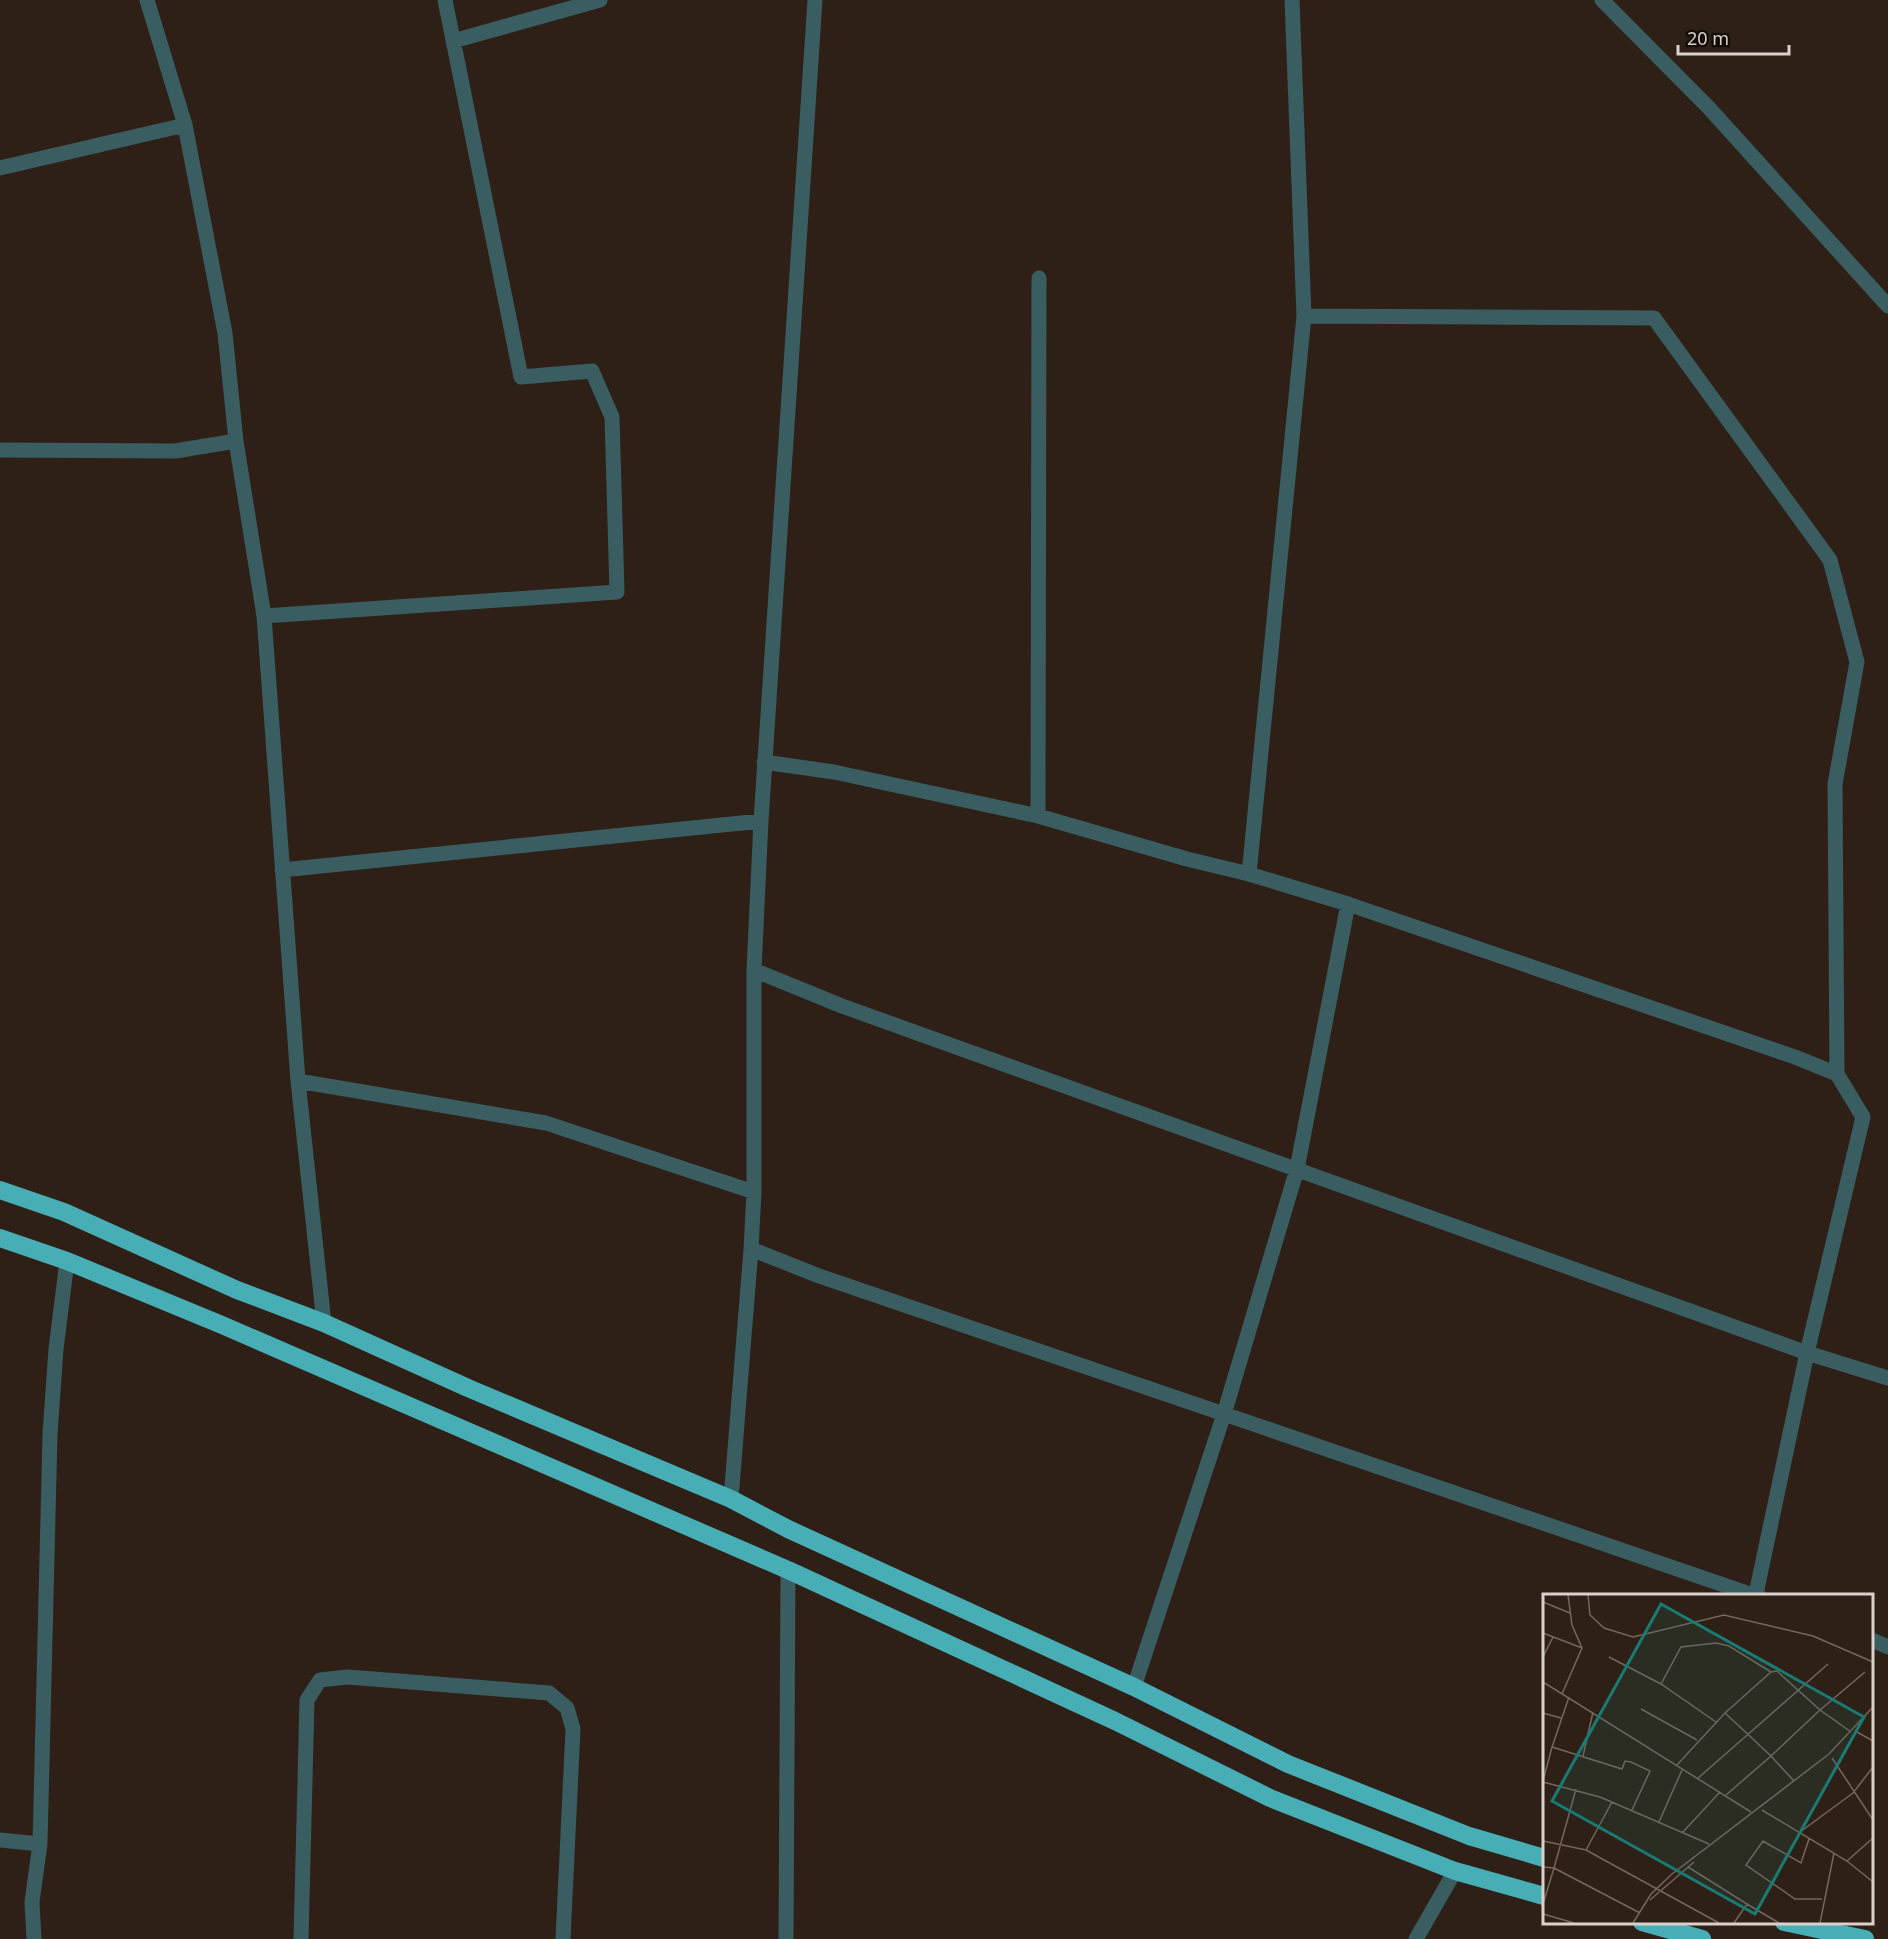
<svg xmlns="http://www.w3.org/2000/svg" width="1888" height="1939" font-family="'Noto Sans',sans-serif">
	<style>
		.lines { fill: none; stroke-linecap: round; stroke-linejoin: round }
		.street { stroke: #395d61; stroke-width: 15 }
		.highway { stroke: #47aeb6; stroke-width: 18 }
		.inset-road { fill: none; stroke: #73675e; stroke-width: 1.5 }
		.view { fill: #197b73; fill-opacity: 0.15; stroke: #197b73; stroke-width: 3 }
		.inset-edge { fill: none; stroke: #dad1ca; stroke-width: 3 }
	</style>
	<rect width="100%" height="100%" fill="#2e2016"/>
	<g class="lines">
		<path class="street" d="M147,0l38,125 40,208 11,108 28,175 34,465 26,242
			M1602,0l107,108 179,198
			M453,41l147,-41
			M0,168l185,-43
			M1304,316l350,2 176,242 27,102 -22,122 2,290
			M0,450l175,1 61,-10
			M264,616l353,-24 -5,-175 -20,-46 -71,6 -76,-377
			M1038,816l1,-538
			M282,870l479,-49
			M1249,874l55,-558 -12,-316
			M1348,904l447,153 42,17 26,43 -56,236 -51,241 3,2
			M754,970l88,36 965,347 81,25
			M298,1081l248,42 208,69
			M751,1249l68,27 405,138 73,-245 51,-265 -99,-30 -62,-15 -149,-43 -204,-44 -70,-10
			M731,1499l20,-250 3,-57v-222l7,-149 54,-821
			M1872,1640l16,7
			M1134,1687l90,-273 532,182
			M0,1840l40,4 10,-410 6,-85 11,-88
			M34,1939l-2,-37 8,-58
			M301,1939l6,-239 13,-20 28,-3 201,16 18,15 6,21 -10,210
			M786,1939l2,-369
			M1416,1939l39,-68"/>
		<path class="highway" d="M0,1190l64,22 173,78 87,33 144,65 263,111 57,30 346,158 154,77 181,72 75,22
			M0,1238l67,23 155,64 566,245 327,151 155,77 185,73 89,25
			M1642,1922l60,17
			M1784,1922l81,17"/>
	</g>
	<g transform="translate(1543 1594)">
		<rect width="330" height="330" fill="#2e2016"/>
		<path class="inset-road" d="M45,1l2,20 14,13 29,9 91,-22 89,21 60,26M0,8l27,11M0,39l39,15M0,63l10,-20M66,63l52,27 55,38M0,88l208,130M118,90l20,-37 35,-4 13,3 42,26M19,100l20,-46 -10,-23 -4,-30M98,115l56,31M0,119l18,5M182,119l46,-41 6,-1 43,39 45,-38M314,138l16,9M9,153l17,-50M40,162l10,-44M289,164l41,62M133,172l49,-53 46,43 -45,39M154,185l131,-115M0,187l9,-34 70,22 3,-8 6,1 19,9 -18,39M251,187l-23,-25 49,-46 31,22M0,188l57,15 109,47M33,195l-22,79 86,45M219,216l85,51 26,21M116,228l23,-52M257,238l53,-39 20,-26M139,239l38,-41M266,245l-8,24 -38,-22 -17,24 49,34h27M0,247l43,9 133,73M43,256l26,-48M304,267l26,-23M0,273l11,1 -11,36M145,273l59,37 -13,19M107,306l44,-38M204,310l32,19M0,320l31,9M90,329l18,-29 21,-20 157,-120 44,-47M277,329l14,-70"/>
		<path class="view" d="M118,10l203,113 -109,197 -203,-113z"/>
		<rect width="330" height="330" class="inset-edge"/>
	</g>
	<path d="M1678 45v9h111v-9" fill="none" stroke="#dad1ca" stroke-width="3"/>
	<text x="1687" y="45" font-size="18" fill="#dad1ca" stroke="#110b07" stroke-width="4.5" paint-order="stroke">20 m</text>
</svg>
